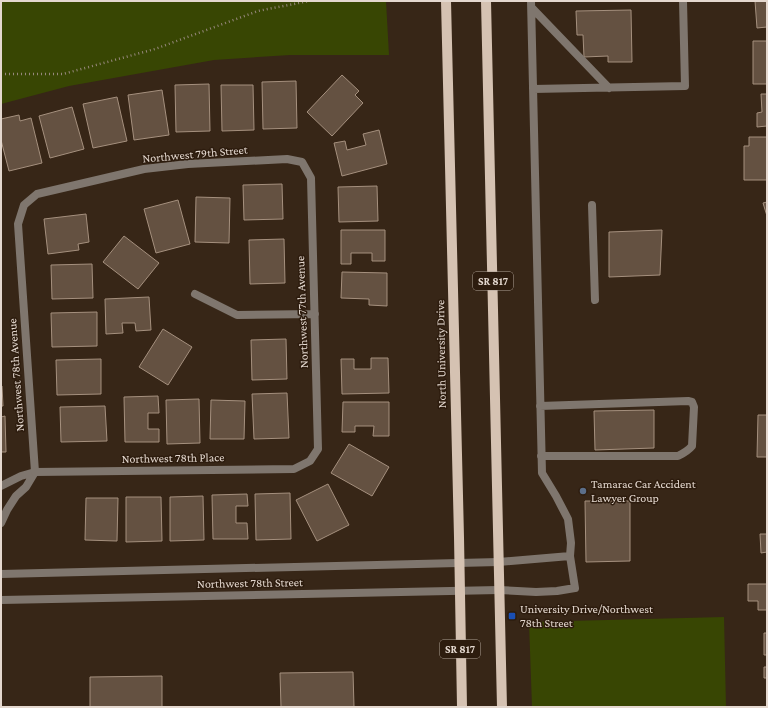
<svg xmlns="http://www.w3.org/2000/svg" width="768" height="708" font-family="'Crimson Pro',serif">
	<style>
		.green { fill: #384603 }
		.building { fill: #645141; stroke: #a5907e }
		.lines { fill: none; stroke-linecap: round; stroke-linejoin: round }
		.path { stroke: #96887c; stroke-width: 2.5; stroke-dasharray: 1 3; stroke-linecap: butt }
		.service { stroke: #7f766e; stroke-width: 8 }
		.minor { stroke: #7f766e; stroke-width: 8 }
		.tertiary { stroke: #7f766e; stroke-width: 8 }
		.primary { stroke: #d5c2b2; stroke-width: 10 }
		.service-dot { fill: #5c6f8a; stroke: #2d1c0e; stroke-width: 1.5 }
		.transit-dot { fill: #1a4fb4; stroke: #2d1c0e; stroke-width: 1.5 }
		.labels { text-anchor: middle; stroke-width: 3; stroke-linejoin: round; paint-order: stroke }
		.shield { fill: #2d1c0e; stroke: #ada095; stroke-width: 1 }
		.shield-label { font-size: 11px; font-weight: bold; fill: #e4d8cf }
		.street-label { font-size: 12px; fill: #e4d8cf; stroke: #2d1c0e }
		.poi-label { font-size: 12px; fill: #e4d8cf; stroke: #2d1c0e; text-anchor: start }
	</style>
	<rect width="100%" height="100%" fill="#372617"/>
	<path class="green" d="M1,1h385l3,54h-99l-76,5 -145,26 -68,18z
		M724,617l2,90h-194l-3,-85z"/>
	<path class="building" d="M755,1h12v26l-10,1z
		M631,10l1,52h-24v-6l-24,1 -1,-22h-6l-1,-24z
		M753,41h14v43h-14z
		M342,75l17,16 -4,4 8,8 -31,33 -25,-24z
		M296,81l1,47 -34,1 -1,-47z
		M209,84l1,47 -34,1 -1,-47z
		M221,85h32l1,45 -32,1z
		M162,90l7,45 -35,5 -6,-45z
		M761,94h6v32l-10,1v-14l5,-1z
		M117,97l10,44 -34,7 -10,-44z
		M72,107l12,42 -34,9 -11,-42z
		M19,115l1,6 11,-3 11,45 -33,8 -8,-31v-21z
		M379,130l8,34 -45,12 -8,-33 11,-2 2,9 19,-5 -3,-11z
		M749,137h18v43h-23v-34h5z
		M282,184l1,35 -39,1 -1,-35z
		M377,186l1,35 -39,1 -1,-35z
		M196,197l34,1 -1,45 -34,-1z
		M178,200l12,44 -34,9 -12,-44z
		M767,202v14l-4,-13z
		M86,214l3,28 -11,2 1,6 -31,4 -4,-35z
		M341,230h44v31h-13v-8h-21v11h-10z
		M662,230l-2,45 -51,2v-45z
		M124,236l35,27 -21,26 -35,-27z
		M284,239l1,44 -35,1 -1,-44z
		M92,264l1,34 -41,1 -1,-34z
		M342,272l45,1v33l-18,-1v-6l-28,-1z
		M149,297l2,33 -15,1 -1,-8h-13l1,10 -17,1 -1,-35z
		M97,312v34l-45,1 -1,-34z
		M163,329l29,18 -24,38 -29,-18z
		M286,339l1,40 -35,1 -1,-40z
		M371,358h17l1,35 -47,1 -1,-35h13v10h17z
		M101,359v35l-44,1 -1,-35z
		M1,378v8h1l1,20h-2z
		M287,393l2,45 -35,1 -2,-45z
		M158,396l1,17h-11v16h11v13h-34l-1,-45z
		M199,399l1,44 -33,1 -1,-44z
		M211,400l34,1 -1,38h-34z
		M343,402h46v34h-16l1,-10h-19v6h-13z
		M105,406l2,35 -46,1 -1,-35z
		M654,410v38l-59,2 -1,-39z
		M758,415h9v42h-10z
		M5,416l1,36h-5v-35z
		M349,444l40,23 -17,29 -41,-23z
		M328,484l21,41 -32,16 -21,-41z
		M290,493l1,46 -35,1 -1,-46z
		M247,494l1,12h-12v17h11l1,16h-35l-1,-44z
		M203,496l1,44 -34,1v-44z
		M126,497h35l1,44 -36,1z
		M86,498h32l-1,43 -32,-1z
		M585,501h45v60l-44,1z
		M760,534h7v18l-6,1z
		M748,584h19v26h-9v-9h-10z
		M764,633h3v22h-3z
		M764,667h3v11h-3z
		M353,672l1,35h-73l-1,-34z
		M162,676v31h-72v-30z"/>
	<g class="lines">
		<path class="path" d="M1,74h62l92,-25 103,-38 51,-10"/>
		<path class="service" d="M532,8l77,80
			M533,89l152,-3 -2,-85
			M592,205l3,95
			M540,406l148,-5 4,1 2,5 -2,39c-4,5 -8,7 -14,10h-137
			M1,486l20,-10 14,-4
			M1,523l6,-13 9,-14 10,-9 9,-15
			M499,562l71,-6
			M499,590l37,2 21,-1 18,-3 -5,-32 1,-13 -3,-24 -12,-23 -14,-23 -11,-472"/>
		<path class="minor" d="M287,159l15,3 9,16 7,271 -8,12 -16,8 -259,3 -17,-248 6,-19 13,-11 107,-25 44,-5z
			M195,294l42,21 78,-1"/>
		<path class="tertiary" d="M1,574l498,-12
			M1,600l498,-10"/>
		<path class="primary" d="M446,1l13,536 3,170
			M486,1l16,706"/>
	</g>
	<circle class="service-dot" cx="583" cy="491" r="4"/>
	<rect class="transit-dot" x="508" y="612" width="8" height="8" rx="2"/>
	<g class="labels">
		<g class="shield">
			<rect x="473" y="272" width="40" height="18" rx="3"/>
			<rect x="440" y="640" width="40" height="18" rx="3"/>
		</g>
		<g class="shield-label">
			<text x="493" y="285">SR 817</text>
			<text x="460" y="653">SR 817</text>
		</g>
		<g class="street-label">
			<text transform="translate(195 154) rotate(-5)" y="4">Northwest 79th Street</text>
			<text transform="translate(302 312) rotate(-92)" y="4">Northwest 77th Avenue</text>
			<text transform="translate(441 354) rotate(-91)" y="4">North University Drive</text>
			<text transform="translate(16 375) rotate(-94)" y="4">Northwest 78th Avenue</text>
			<text transform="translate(173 458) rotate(-1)" y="4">Northwest 78th Place</text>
			<text transform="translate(250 583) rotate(-1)" y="4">Northwest 78th Street</text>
		</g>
		<g class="poi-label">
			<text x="591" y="488">Tamarac Car Accident<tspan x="591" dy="14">Lawyer Group</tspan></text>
			<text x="520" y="613">University Drive/Northwest<tspan x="520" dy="14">78th Street</tspan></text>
		</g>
	</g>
	<rect width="768" height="708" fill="none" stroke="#e4d8cf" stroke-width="4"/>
</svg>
